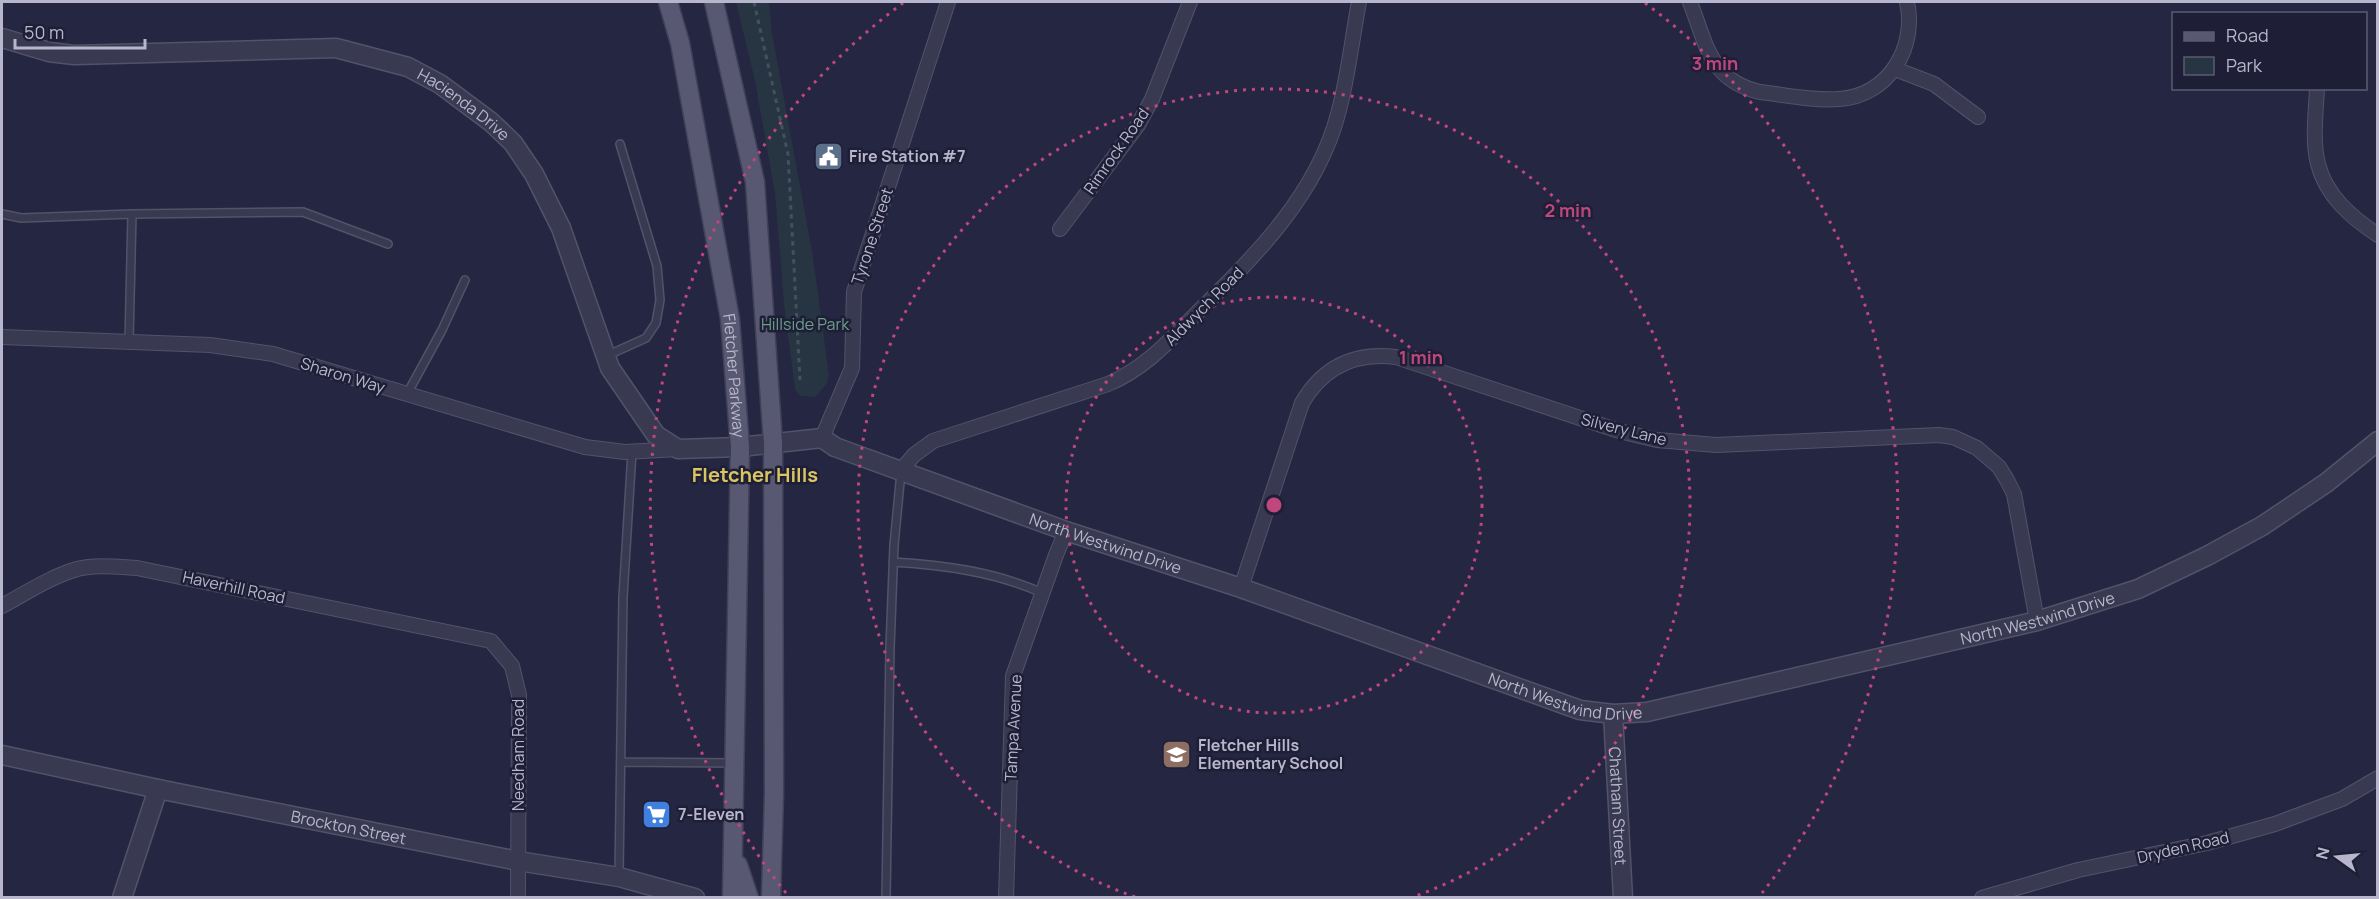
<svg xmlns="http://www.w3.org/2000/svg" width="2379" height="899" font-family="Manrope,sans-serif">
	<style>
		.green { fill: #273543 }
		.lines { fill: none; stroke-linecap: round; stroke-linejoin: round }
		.service-casing { stroke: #525269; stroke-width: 10 }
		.minor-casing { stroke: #525269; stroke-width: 16 }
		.tertiary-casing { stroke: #525269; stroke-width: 21 }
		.primary-casing { stroke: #404058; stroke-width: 21 }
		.path { stroke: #42515d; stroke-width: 3; stroke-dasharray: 4.5 4.5; stroke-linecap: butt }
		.service { stroke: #393a52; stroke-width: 7 }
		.minor { stroke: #393a52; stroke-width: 14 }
		.tertiary { stroke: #393a52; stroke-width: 18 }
		.primary { stroke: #585872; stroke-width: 18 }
		.ring { fill: none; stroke: #bf477d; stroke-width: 3; stroke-dasharray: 3 6 }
		.labels { text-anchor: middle; stroke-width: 5; stroke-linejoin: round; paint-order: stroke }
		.street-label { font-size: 16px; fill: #b7b6cc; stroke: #1e1f37 }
		.poi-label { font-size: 16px; font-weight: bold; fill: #b7b6cc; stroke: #1e1f37; text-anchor: start }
		.park-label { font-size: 16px; fill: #6d9e8b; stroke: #1e1f37 }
		.quarter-label { font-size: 20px; font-weight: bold; fill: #dac563; stroke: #1e1f37 }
		.centre { fill: #bf477d; stroke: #1e1f37; stroke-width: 3 }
		.ring-label { font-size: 18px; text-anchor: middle; font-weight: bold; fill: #bf477d; stroke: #1e1f37; stroke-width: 5; stroke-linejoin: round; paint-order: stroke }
	</style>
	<rect width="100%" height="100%" fill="#252642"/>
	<path class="green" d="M736,2h33l3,31 41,224 16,119 -3,9 -11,12 -15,-1 -5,-7 -11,-85 -9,-111 -20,-112z"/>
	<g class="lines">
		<defs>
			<path id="service" d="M2,214l19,4 111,-4 -3,128
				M132,214l171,-2 85,32
				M606,356l40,-18 10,-15 4,-23 -3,-34 -37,-122
				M407,394l35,-64 23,-50
				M893,562c51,3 103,10 149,31
				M621,762l111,1
				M619,875l4,-278 9,-145
				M886,898l4,-250 4,-103 7,-73"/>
			<path id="minor" d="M1690,2c16,41 20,79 70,90 26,3 53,9 79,7 50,-3 78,-52 68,-97
				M1895,69l39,15 44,33
				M2317,88c-1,24 -5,53 1,76 8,32 34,54 60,71
				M1060,229l78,-104 14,-26 38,-97
				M2,337l208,8 63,9 312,93 40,5 53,-3
				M822,438l30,-70 2,-76 94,-290
				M901,470l13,-15 19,-14 175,-57c38,-16 63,-45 92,-74 57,-56 117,-116 138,-196 10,-36 14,-75 21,-112
				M1241,588l61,-185c21,-36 53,-51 94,-46l223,74 38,9 59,5 223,-10 14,2 24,11 22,19 8,13 7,14 23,127
				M2,606c24,-13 48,-29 75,-37 20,-5 41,-2 60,-1l354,73 21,25 7,29 -1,203
				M1006,898l7,-222 43,-121 10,-24
				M1982,898l96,-28 129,-27 68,-19 67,-25 36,-21"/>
			<g id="tertiary">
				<path id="s1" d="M2,38l47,14 25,3 262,-7 72,19 32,17 51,38 22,21 21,31 27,54 49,140 46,67 22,14 62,-2 82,-9 13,9 231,84 175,57 339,122 33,4 34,-2 390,-91 101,-32 69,-33 55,-30 64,-43 52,-42"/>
				<path id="s2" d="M1613,714l10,184"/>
				<path id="s3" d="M2,755l156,34 360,72 101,16 76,21"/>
				<path d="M122,898l36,-109"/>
			</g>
			<g id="primary">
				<path id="s4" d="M668,2l12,41 50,276 10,128 -8,451"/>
				<path d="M714,2l41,180 18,261 1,350 -3,105"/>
				<path d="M738,865l11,33"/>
			</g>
		</defs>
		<use href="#service" class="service-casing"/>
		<use href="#minor" class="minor-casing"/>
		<use href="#tertiary" class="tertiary-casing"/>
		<use href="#primary" class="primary-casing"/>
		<path class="path" d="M754,2l34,152 12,226"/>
		<use href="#service" class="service"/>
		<use href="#minor" class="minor"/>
		<use href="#tertiary" class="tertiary"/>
		<use href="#primary" class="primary"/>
	</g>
	<g class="ring">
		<circle cx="1274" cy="505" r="208"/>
		<path d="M1135 897A416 416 0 1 1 1413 897"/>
		<path d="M786 893A624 624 0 0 1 903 3M1645 3A624 624 0 0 1 1762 893"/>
	</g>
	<defs>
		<symbol id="civic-square" viewBox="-11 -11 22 22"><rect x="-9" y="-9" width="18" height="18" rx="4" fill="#5c6f8a" stroke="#1e1f37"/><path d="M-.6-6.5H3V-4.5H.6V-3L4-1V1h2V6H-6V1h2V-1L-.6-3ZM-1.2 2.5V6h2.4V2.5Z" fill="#fff"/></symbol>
		<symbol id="school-square" viewBox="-11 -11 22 22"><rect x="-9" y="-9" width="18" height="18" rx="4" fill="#8d6e63" stroke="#1e1f37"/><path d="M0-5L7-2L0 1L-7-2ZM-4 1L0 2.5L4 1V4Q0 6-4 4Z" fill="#fff"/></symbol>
		<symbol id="supermarket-square" viewBox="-11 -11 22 22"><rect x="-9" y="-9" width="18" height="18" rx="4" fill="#3f7fe0" stroke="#1e1f37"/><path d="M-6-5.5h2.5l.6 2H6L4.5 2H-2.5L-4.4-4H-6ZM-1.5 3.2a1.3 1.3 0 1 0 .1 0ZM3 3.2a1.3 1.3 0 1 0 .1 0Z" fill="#fff"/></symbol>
	</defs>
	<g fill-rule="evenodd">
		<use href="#civic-square" x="812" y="140" width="33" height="33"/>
		<use href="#school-square" x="1160" y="738" width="33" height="33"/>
		<use href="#supermarket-square" x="640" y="798" width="33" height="33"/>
	</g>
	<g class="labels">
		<g class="street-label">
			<text dy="6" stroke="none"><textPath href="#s1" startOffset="478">Hacienda Drive</textPath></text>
			<text transform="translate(1116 151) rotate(-55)" y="6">Rimrock Road</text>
			<text transform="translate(872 236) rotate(-72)" y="6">Tyrone Street</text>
			<text transform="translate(1204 306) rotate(-45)" y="6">Aldwych Road</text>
			<text transform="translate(343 375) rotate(17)" y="6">Sharon Way</text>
			<text dy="6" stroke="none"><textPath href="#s4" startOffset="380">Fletcher Parkway</textPath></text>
			<text transform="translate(1624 429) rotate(14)" y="6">Silvery Lane</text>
			<text dy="6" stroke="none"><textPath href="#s1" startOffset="1342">North Westwind Drive</textPath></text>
			<text transform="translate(234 587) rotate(12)" y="6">Haverhill Road</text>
			<text dy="6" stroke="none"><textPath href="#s1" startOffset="2314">North Westwind Drive</textPath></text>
			<text dy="6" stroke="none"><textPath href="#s1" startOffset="1828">North Westwind Drive</textPath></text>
			<text transform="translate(1013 728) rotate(-87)" y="6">Tampa Avenue</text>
			<text transform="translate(518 755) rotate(-90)" y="6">Needham Road</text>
			<text dy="6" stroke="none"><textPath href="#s2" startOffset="92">Chatham Street</textPath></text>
			<text dy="6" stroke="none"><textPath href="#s3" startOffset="354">Brockton Street</textPath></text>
			<text transform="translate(2183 847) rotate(-13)" y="6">Dryden Road</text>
		</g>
		<g class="poi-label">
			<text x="849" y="162">Fire Station #7</text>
			<text x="1198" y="751">Fletcher Hills<tspan x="1198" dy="18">Elementary School</tspan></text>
			<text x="678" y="820">7-Eleven</text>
		</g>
		<g class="park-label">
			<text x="805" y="330">Hillside Park</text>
		</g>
		<g class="quarter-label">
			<text x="755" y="482">Fletcher Hills</text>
		</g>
	</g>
	<circle cx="1274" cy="505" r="9" class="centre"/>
	<g class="ring-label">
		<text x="1715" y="70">3 min</text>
		<text x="1568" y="217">2 min</text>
		<text x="1421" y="364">1 min</text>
	</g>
	<rect width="2379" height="899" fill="none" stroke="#b7b6cc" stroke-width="6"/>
	<rect x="2172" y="12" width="195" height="78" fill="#1e1f37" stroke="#5b5b73" stroke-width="1.5"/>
	<rect x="2184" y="32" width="30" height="9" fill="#585872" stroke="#5b5b73" stroke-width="1.5"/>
	<text x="2226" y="42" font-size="18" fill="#b7b6cc">Road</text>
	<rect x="2184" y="57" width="30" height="18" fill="#273543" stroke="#5b5b73" stroke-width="1.5"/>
	<text x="2226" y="72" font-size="18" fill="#b7b6cc">Park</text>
	<g transform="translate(2337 857) rotate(285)" stroke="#1e1f37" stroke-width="4.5" paint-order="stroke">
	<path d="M0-4.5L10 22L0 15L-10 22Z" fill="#b7b6cc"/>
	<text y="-9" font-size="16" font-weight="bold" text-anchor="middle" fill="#b7b6cc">N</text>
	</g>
	<path d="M15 39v9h130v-9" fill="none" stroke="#b7b6cc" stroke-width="3"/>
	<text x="24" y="39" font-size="18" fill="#b7b6cc" stroke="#1e1f37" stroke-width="4.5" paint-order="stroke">50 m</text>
</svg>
